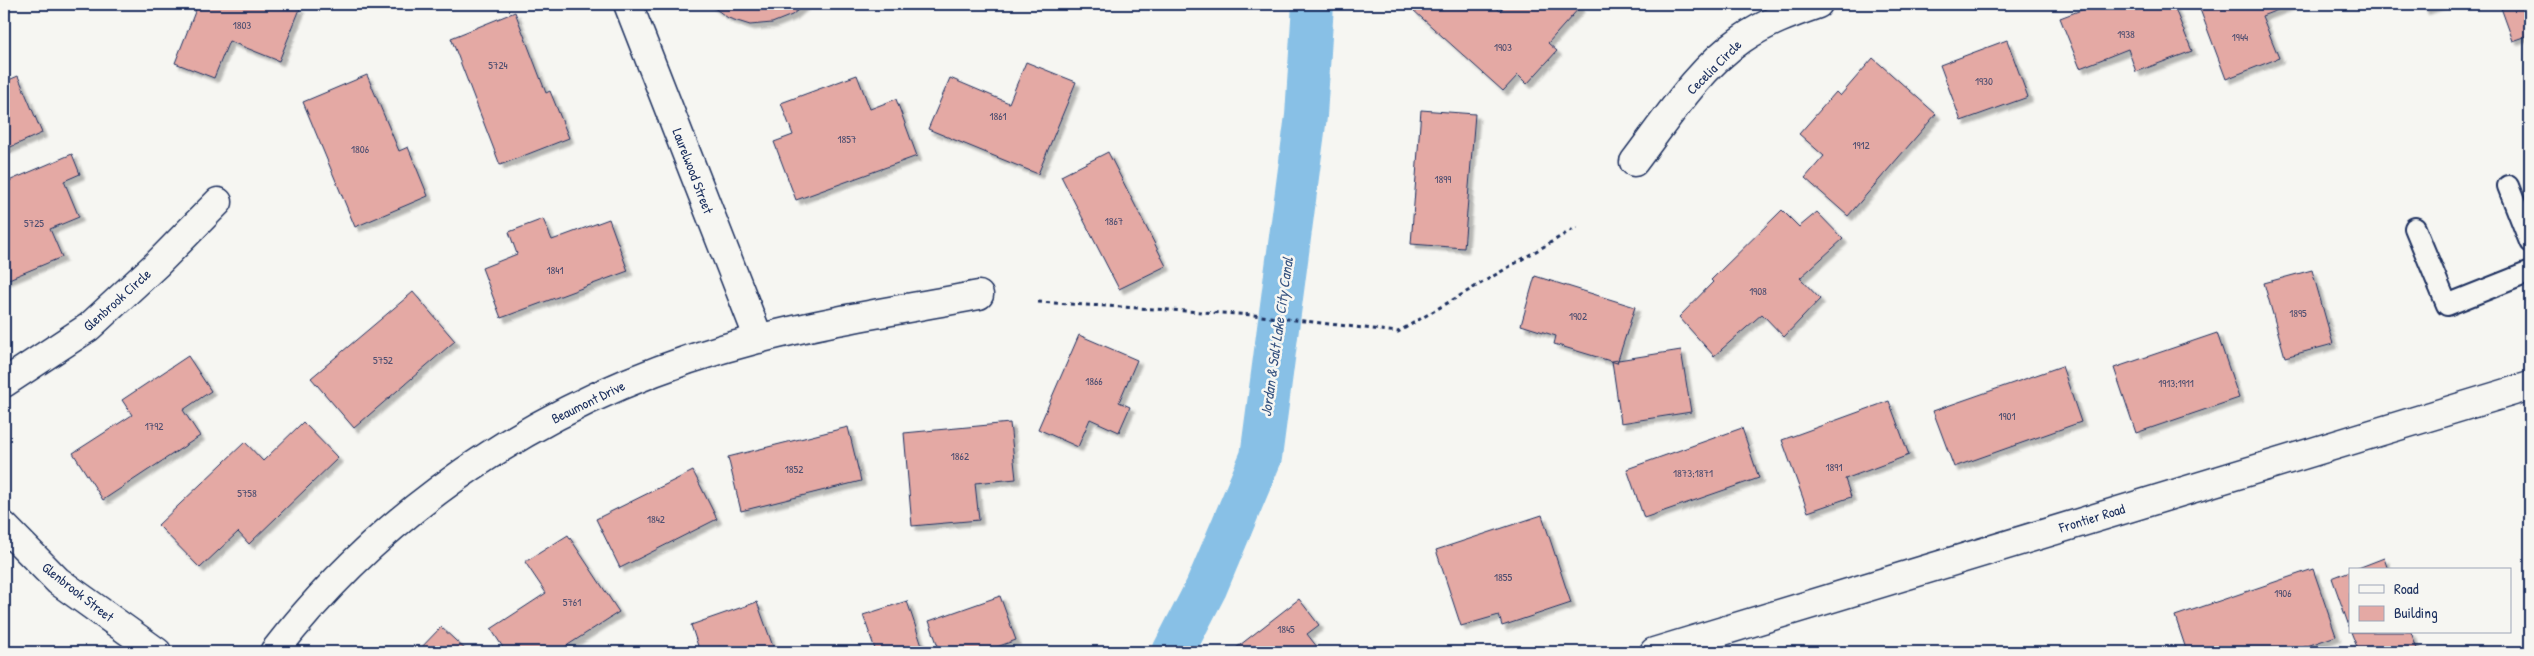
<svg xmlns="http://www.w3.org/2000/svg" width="2534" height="656" font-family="'Patrick Hand',sans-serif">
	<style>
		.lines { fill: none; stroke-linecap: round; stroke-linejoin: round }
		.canal { stroke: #88c0e6; stroke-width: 42 }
		.building { fill: #e4a9a4; stroke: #1b2f5e; filter: url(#shadow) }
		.service-casing { stroke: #1b2f5e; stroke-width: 24 }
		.minor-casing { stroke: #1b2f5e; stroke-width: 31 }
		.path { stroke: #1b2f5e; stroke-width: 3; stroke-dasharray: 4 4; stroke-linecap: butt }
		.service { stroke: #f6f6f2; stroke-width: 20 }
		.minor { stroke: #f6f6f2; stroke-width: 28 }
		.labels { text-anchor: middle; stroke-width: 5; stroke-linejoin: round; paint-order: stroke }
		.number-label { font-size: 11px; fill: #4d4e70 }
		.street-label { font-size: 14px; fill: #1b2f5e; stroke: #f6f6f2 }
		.water-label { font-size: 15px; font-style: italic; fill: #365380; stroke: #f6f6f2 }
	</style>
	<defs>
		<filter id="shadow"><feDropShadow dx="4.5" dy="4.5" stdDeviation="1" flood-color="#0004"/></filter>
	</defs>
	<rect width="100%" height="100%" fill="#f6f6f2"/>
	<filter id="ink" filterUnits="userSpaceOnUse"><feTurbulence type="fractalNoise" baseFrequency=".02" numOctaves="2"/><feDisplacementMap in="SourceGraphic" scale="10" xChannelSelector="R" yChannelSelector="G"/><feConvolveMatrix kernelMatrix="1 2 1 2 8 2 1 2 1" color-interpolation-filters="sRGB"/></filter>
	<g filter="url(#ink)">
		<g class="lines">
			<path class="canal" d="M1173,652l33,-64 55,-131 45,-341 7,-112"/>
		</g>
		<path class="building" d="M198,4h89l13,5 -21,52 -50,-20 -15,37 -39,-15z
			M709,4h96l-13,11 -20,8 -22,2 -22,-7z
			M1419,4h73l8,7 6,-7 5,2 2,-2h63l4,3 -32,36 9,8 -30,33 -9,-9 -15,16 -90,-81z
			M2097,4h76l19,47 -56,21 -8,-23 -48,19 -20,-50z
			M2198,4h95l-31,12 17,42 -53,21z
			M2422,4h19l-17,6z
			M2503,4h27v31l-17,6 -13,-36z
			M515,12l31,81 4,-2 19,47 -69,27 -49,-127z
			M2007,40l21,57 -67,24 -21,-56z
			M1873,58l63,56 -88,102 -43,-38 19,-22 -25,-22 37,-42 4,4z
			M1026,62l50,20 -38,92 -110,-45 22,-51 59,25z
			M367,75l32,76 9,-4 20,49 -73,31 -52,-125z
			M857,75l13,34 26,-10 21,57 -121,44 -22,-58 19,-7 -12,-32z
			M18,76l24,57 -38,17v-68z
			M1421,110l54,4 -11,134 -53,-4z
			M1108,152l58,114 -47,23 -58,-113z
			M72,154l8,20 -16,7 15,36 -29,12 12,28 -58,24v-98z
			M1782,210l17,17 18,-15 26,27 -43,39 20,21 -36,38 -22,-23 -48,42 -35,-39 34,-35 -2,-2z
			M543,219l9,21 57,-21 19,52 -127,47 -19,-50 35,-14 -8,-22z
			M2312,270l21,74 -48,13 -21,-74z
			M1535,276l100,31 -18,56 -63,-19 2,-8 -35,-11z
			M413,292l42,49 -101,87 -43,-50z
			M2217,333l22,65 -103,35 -22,-65z
			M1079,335l58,25 -18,42 11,5 -11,25 -29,-13 -12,28 -40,-18z
			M1681,350l10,62 -70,11 -9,-62z
			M188,356l23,35 -28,19 17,26 -97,64 -30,-47 59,-38 -10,-15z
			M2062,366l19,56 -127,45 -21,-56z
			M1889,401l20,54 -64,24 6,18 -43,15 -26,-72z
			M303,422l35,36 -89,86 -11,-12 -38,36 -42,-43 87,-83 18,19z
			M1010,423l6,56 -41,4 4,37 -67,6 -8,-93z
			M848,427l13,54 -120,30 -13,-54z
			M1742,428l17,50 -115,40 -17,-49z
			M693,471l24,48 -97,49 -24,-49z
			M1542,515l29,88 -69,23 -3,-11 -38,11 -25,-76z
			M568,535l51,77 -62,40h-51l-15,-23 55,-36 -21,-31z
			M2384,558l4,12h-35z
			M2313,569l23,67 -46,16h-103l-12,-36z
			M2350,571v58l-18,-51z
			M1000,596l16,44 -33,12h-43l-11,-31z
			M1299,599l20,26 -12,9 14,18h-90z
			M907,601l17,51h-48l-13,-37z
			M757,602l18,50h-53l-2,-5 -20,5 -9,-27z
			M441,627l27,25h-51z
			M2351,632h60l7,20h-59z"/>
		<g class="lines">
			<defs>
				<path id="service" d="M2508,186l22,56
					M2415,228l32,77 83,-33"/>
				<path id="minor" d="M628,4l131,335
					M1634,162c32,-42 64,-93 108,-123 23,-16 50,-26 76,-35
					M4,383l85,-56 68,-63 61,-62
					M4,526l54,55 99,71
					M274,652c121,-157 292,-264 484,-313 72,-19 148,-30 221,-44
					M1654,652l876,-266"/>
			</defs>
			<use href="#service" class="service-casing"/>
			<use href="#minor" class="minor-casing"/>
			<path class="path" d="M1038,302l215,13 145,17 179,-105"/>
			<use href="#service" class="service"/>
			<use href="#minor" class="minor"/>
		</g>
	</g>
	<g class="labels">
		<g class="number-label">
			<text x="242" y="29">1803</text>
			<text x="2126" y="38">1938</text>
			<text x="2240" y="41">1944</text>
			<text x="1503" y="51">1903</text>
			<text x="498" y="69">5724</text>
			<text x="1984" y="85">1930</text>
			<text x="998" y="120">1861</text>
			<text x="847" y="143">1857</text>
			<text x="1861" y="149">1912</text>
			<text x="360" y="153">1806</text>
			<text x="1443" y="183">1899</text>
			<text x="1114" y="225">1867</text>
			<text x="34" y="227">5725</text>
			<text x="555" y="274">1841</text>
			<text x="1758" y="295">1908</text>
			<text x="2298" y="317">1895</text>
			<text x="1578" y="320">1902</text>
			<text x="383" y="364">5752</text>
			<text x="1094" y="385">1866</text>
			<text x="2176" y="387">1913;1911</text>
			<text x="2007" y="420">1901</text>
			<text x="154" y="430">1792</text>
			<text x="960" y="460">1862</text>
			<text x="1834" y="471">1891</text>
			<text x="794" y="473">1852</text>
			<text x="1693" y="477">1873;1871</text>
			<text x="247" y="497">5758</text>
			<text x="656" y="523">1842</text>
			<text x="1503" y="581">1855</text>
			<text x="2283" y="597">1906</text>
			<text x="572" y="606">5761</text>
			<text x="1286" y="633">1845</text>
		</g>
		<g class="street-label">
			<text transform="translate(1714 67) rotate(-45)" y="5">Cecelia Circle</text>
			<text transform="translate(693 171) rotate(69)" y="5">Laurelwood Street</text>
			<text transform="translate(117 300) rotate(-42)" y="5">Glenbrook Circle</text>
			<text transform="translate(588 402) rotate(-26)" y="5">Beaumont Drive</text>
			<text transform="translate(2092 518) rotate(-17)" y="5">Frontier Road</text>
			<text transform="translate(78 592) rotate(38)" y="5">Glenbrook Street</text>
		</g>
		<g class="water-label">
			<text transform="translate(1277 337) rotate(-82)" y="5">Jordan &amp; Salt Lake City Canal</text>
		</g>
	</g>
	<rect width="2534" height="656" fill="none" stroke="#f6f6f2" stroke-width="20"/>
	<rect x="10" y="10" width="2514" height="636" fill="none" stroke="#1b2f5e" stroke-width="2" filter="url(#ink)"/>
	<rect x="2349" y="568" width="162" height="65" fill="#f6f6f2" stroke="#9ea6b7"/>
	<rect x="2359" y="585" width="25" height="8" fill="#f6f6f2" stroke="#9ea6b7"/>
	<text x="2394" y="594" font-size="15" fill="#1b2f5e">Road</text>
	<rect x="2359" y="606" width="25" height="15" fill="#e4a9a4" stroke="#9ea6b7"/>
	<text x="2394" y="618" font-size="15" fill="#1b2f5e">Building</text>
</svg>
